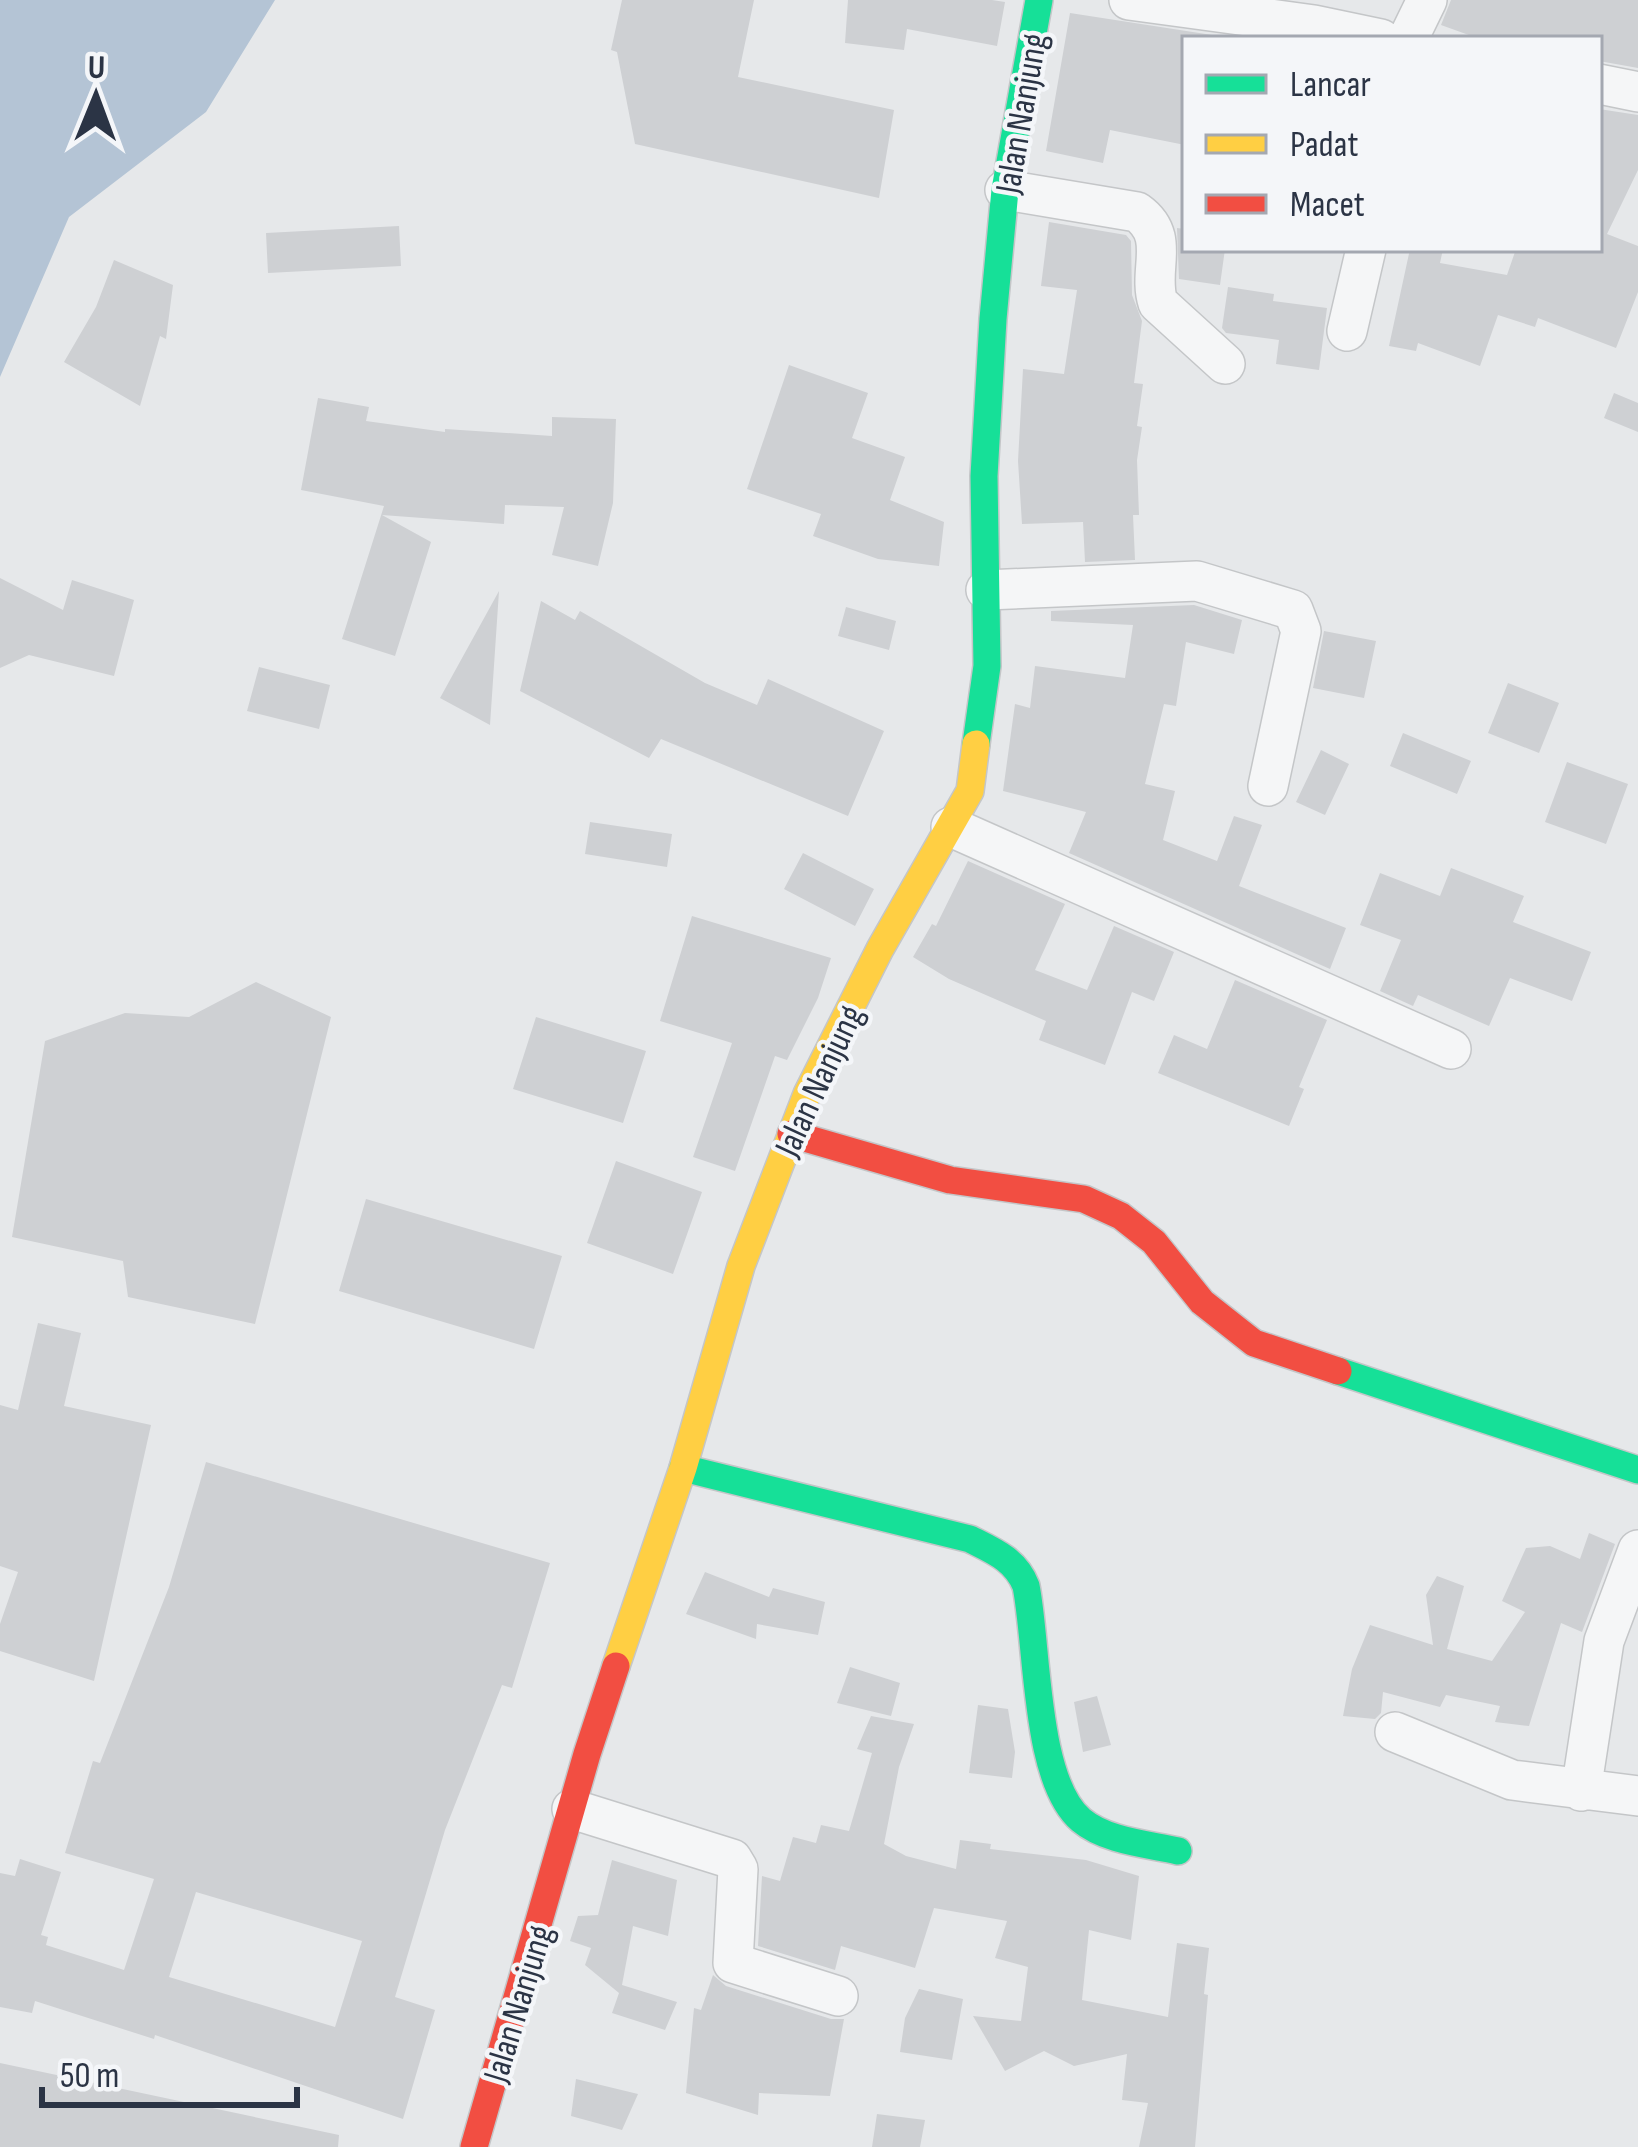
<svg xmlns="http://www.w3.org/2000/svg" width="1638" height="2147" font-family="'Sofia Sans Condensed',sans-serif">
	<style>
		.water { fill: #b4c4d5 }
		.building { fill: #ced0d3; fill-rule: evenodd }
		.lines { fill: none; stroke-linecap: round; stroke-linejoin: round }
		.street-casing { stroke: #c4c6c8; stroke-width: 42 }
		.fast-casing { stroke: #c4c6c8; stroke-width: 30 }
		.slow-casing { stroke: #c4c6c8; stroke-width: 30 }
		.jam-casing { stroke: #c4c6c8; stroke-width: 30 }
		.street { stroke: #f5f6f7; stroke-width: 39 }
		.fast { stroke: #16e098; stroke-width: 27 }
		.slow { stroke: #ffcf43; stroke-width: 27 }
		.jam { stroke: #f24e42; stroke-width: 27 }
		.labels { text-anchor: middle; stroke-width: 9; stroke-linejoin: round; paint-order: stroke }
		.street-label { font-size: 36px; fill: #2b3445; stroke: #f4f6f9 }
	</style>
	<rect width="100%" height="100%" fill="#e6e8ea"/>
	<path class="water" d="M0,0h275l-69,112 -137,105 -69,160z"/>
	<path class="building" d="M622,0h132l-16,77 156,33 -15,88 -244,-54 -18,-92 -6,-2z
		M848,0h144l13,2 -8,44 -90,-17 -3,21 -59,-7z
		M1451,0h187v68l-39,-7v-22h-118l-15,-5 -25,-9z
		M1070,13l168,26h-53v106l-75,-15 -7,33 -57,-12z
		M1599,109l39,6v55l-31,64 31,12v46l-22,56 -78,-30 -3,9 -37,-12 -18,51 -62,-23 -2,8 -27,-5 21,-97h33l-3,14 67,12 9,-26h83z
		M1049,222l77,13 5,6 1,54 10,26 -8,62 9,1 -6,42 5,1 -5,33 2,55h-6l2,45 -50,2 -2,-40 -61,2 -4,-63 5,-92 41,5 13,-84 -36,-4z
		M399,226l2,40 -133,7 -2,-40z
		M1177,228l8,1v20h40l-5,36 -41,-6z
		M114,260l59,25 -7,54 -6,-3 -20,70 -76,-44 32,-55z
		M1228,287l46,7 -1,7 54,7 -8,62 -43,-6 3,-24 -53,-7 -4,-5z
		M789,365l79,28 -16,45 53,19 -15,43 54,22 -5,44 -61,-7 -65,-23 8,-22 -74,-25z
		M1614,393l24,10v29l-34,-14z
		M318,398l51,9 -3,14 79,11v-3l107,7v-19l64,2 -3,84 -15,63 -46,-11 12,-48 -59,-2 -1,19 -122,-9 49,27 -36,114 -53,-17 42,-133 -83,-16z
		M0,578l63,32 9,-30 62,20 -20,76 -85,-21 -29,13z
		M499,591l-9,134 -50,-27z
		M541,601l34,19 5,-9 125,72 52,22 11,-26 116,52 -36,85 -187,-77 -12,19 -129,-67z
		M1194,605l48,15 -8,34 -48,-12 -10,64 -12,-2 -19,80 30,7 -12,49 54,21 17,-45 28,9 -23,61 107,42 -16,41 -261,-116 17,-41 -83,-21 12,-87 15,4 5,-42 90,12 8,-53 -82,-4v-10z
		M846,607l50,14 -7,29 -51,-14z
		M1324,631l52,10 -12,57 -51,-10z
		M259,667l71,18 -11,44 -72,-18z
		M1508,683l51,20 -20,50 -51,-20z
		M1403,733l68,28 -14,33 -67,-28z
		M1321,750l28,14 -24,51 -29,-13z
		M1567,762l61,22 -22,60 -61,-22z
		M590,822l82,12 -5,33 -82,-13z
		M803,853l71,36 -19,37 -71,-37z
		M968,861l97,43 -30,66 52,20 27,-64 60,26 -20,49 -22,-9 -27,73 -66,-25 7,-19 -97,-42 -36,-22 19,-33 4,2z
		M1451,868l73,28 -11,26 78,30 -19,49 -62,-23 -21,48 -71,-31 -5,11 -33,-15 21,-51 -41,-15 20,-52 60,23z
		M692,916l139,42 -13,40 -31,62 -12,-4 -40,115 -42,-14 39,-114 -72,-22z
		M1235,980l92,40 -28,67 5,2 -15,37 -131,-53 16,-38 33,14z
		M256,982l75,35 -76,307 -127,-27 -5,-36 -111,-24 33,-196 80,-28 64,4z
		M536,1017l110,34 -23,72 -110,-34z
		M616,1161l86,31 -29,82 -86,-31z
		M366,1199l196,57 -28,93 -195,-58z
		M38,1323l43,10 -17,73 87,19 -57,256 -94,-30v-27l18,-52 -18,-6v-161l18,5z
		M206,1462l344,101 -38,125 -10,-3 -57,145 -50,167 40,13 -32,109 -248,-84 -1,4 -119,-38 -3,12 -32,-6v-134l15,3 5,-17 41,13 -20,63 7,2 -2,8 78,25 30,-91 -89,-26 28,-92 7,2 69,-176zM196,1892l166,49 -27,86 -166,-50z
		M1589,1533l26,11 -33,88 -21,-9 -32,103 -34,-4 5,-16 -54,-11 -6,12 -57,-15 -2,21 -6,6 -32,-3 9,-47 18,-44 63,20 -7,-50 11,-19 27,10 -17,63 45,12 33,-49 -23,-11 24,-53 24,-2 30,13z
		M705,1572l64,25 4,-9 52,14 -7,33 -61,-11 -1,15 -70,-25z
		M850,1667l50,16 -9,33 -54,-13z
		M1097,1696l14,49 -28,7 -9,-50z
		M978,1705l30,4 7,43 -3,26 -43,-5z
		M871,1716l43,8 -15,43 -15,77 22,12 50,13 4,-29 31,4 -1,5 96,11 53,16 -8,64 -42,-10 -7,70 86,17 9,-74 32,5 -5,46 4,1 -13,152h-56l9,-44 -26,-3 5,-46 -53,12 -30,-15 -39,20 -32,-55 48,5 7,-54 -33,-9 12,-37 -73,-13 -19,60 -74,-22 -6,24 -77,-24 4,-70 18,5 13,-44 23,6 5,-18 28,6 23,-78 -15,-4z
		M612,1860l65,20 -9,56 -35,-10 -11,59 55,17 -12,28 -53,-17 7,-20 -34,-28 6,-17 -21,-7 8,-25 20,-1z
		M713,1975l13,11 105,33h13l-14,77 -71,-3 -1,22 -72,-22 8,-85 7,2z
		M919,1989l44,10 -11,61 -52,-8 5,-34z
		M0,2063l339,72 -1,12h-338z
		M576,2079l62,15 -16,36 -51,-14z
		M877,2114l48,6 -5,27h-48z"/>
	<g class="lines">
		<defs>
			<path id="street" d="M1129,0l185,25 67,14
				M1408,39l19,-39
				M1599,84l39,8
				M1005,190l132,22c35,25 10,57 21,91l67,61
				M1347,331l19,-82
				M986,590l211,-9 96,29 8,21 -33,155
				M951,827l500,222
				M1395,1732l117,48 126,16
				M1581,1791l23,-150 34,-91
				M572,1809l160,50 6,10 -5,94 105,33"/>
			<path id="fast" d="M976,744l11,-78 -3,-190 9,-157 12,-129 34,-190
				M1338,1371l300,99
				M683,1468l287,71c24,12 46,21 56,47 12,59 8,194 55,234 25,21 66,24 97,31"/>
			<path id="slow" d="M616,1666l67,-198 58,-202 66,-172 73,-145 90,-158 6,-47"/>
			<path id="jam" d="M791,1134l159,46 134,19 37,17 33,26 48,60 52,41 84,28
				M474,2147l113,-393 29,-88"/>
		</defs>
		<use href="#street" class="street-casing"/>
		<use href="#fast" class="fast-casing"/>
		<use href="#slow" class="slow-casing"/>
		<use href="#jam" class="jam-casing"/>
		<use href="#street" class="street"/>
		<use href="#fast" class="fast"/>
		<use href="#slow" class="slow"/>
		<use href="#jam" class="jam"/>
	</g>
	<g class="labels">
		<g class="street-label">
			<text transform="translate(1020 113) rotate(-80)" y="13">Jalan Nanjung</text>
			<text transform="translate(818 1080) rotate(-65)" y="13">Jalan Nanjung</text>
			<text transform="translate(517 2003) rotate(-73)" y="13">Jalan Nanjung</text>
		</g>
	</g>
	<rect x="1182" y="36" width="420" height="216" fill="#f4f6f9" stroke="#a4a8b1" stroke-width="3"/>
	<rect x="1206" y="75" width="60" height="18" fill="#16e098" stroke="#a4a8b1" stroke-width="3"/>
	<text x="1290" y="96" font-size="36" fill="#2b3445">Lancar</text>
	<rect x="1206" y="135" width="60" height="18" fill="#ffcf43" stroke="#a4a8b1" stroke-width="3"/>
	<text x="1290" y="156" font-size="36" fill="#2b3445">Padat</text>
	<rect x="1206" y="195" width="60" height="18" fill="#f24e42" stroke="#a4a8b1" stroke-width="3"/>
	<text x="1290" y="216" font-size="36" fill="#2b3445">Macet</text>
	<g transform="translate(96 96) rotate(1)" stroke="#f4f6f9" stroke-width="9" paint-order="stroke">
	<path d="M0-9L21 45L0 30L-21 45Z" fill="#2b3445"/>
	<text y="-18" font-size="33" font-weight="bold" text-anchor="middle" fill="#2b3445">U</text>
	</g>
	<path d="M42 2087v18h255v-18" fill="none" stroke="#2b3445" stroke-width="6"/>
	<text x="60" y="2087" font-size="36" fill="#2b3445" stroke="#f4f6f9" stroke-width="9" paint-order="stroke">50 m</text>
</svg>
